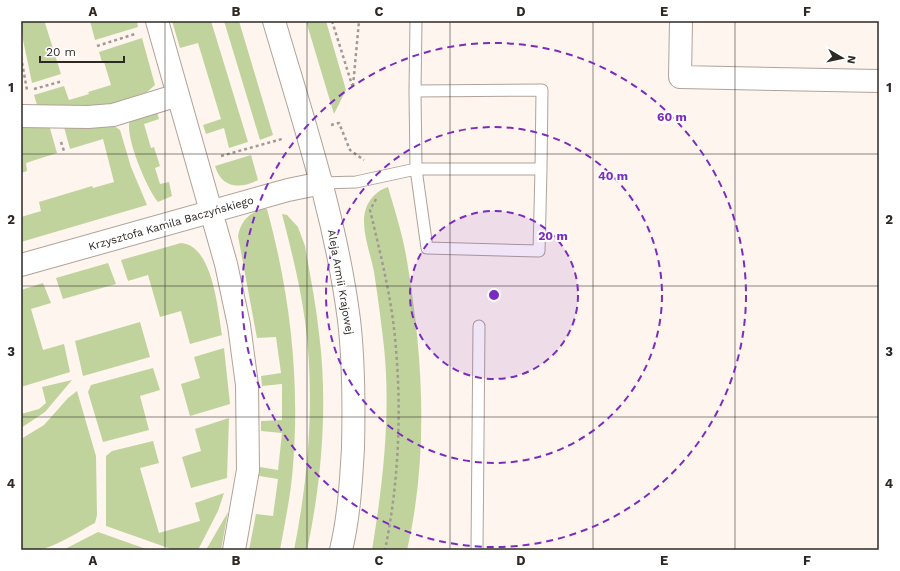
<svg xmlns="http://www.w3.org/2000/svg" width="900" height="571" font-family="'Work Sans',sans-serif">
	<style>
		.green { fill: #c0d39c }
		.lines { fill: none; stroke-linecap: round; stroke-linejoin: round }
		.lane-casing { stroke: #b0a299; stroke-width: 13 }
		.street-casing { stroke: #b0a299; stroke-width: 24 }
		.secondary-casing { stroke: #b0a299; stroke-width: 24 }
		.path { stroke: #a19994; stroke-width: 2.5; stroke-dasharray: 3 3; stroke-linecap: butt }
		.lane { stroke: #fff; stroke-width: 11 }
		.street { stroke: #fff; stroke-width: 22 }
		.secondary { stroke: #fff; stroke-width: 22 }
		.grid { fill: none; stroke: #2e2825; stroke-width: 1; stroke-opacity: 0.55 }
		.ring { fill: none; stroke: #7b2cbf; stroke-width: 2; stroke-dasharray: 7 5 }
		.labels { text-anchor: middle; stroke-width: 4; stroke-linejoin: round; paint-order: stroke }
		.street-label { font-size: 11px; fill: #2e2825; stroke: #fff }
		.centre { fill: #7b2cbf; stroke: #fff; stroke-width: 2 }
		.ring-label { font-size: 12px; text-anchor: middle; font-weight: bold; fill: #7b2cbf; stroke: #fff; stroke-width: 4; stroke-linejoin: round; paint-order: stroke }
		.neatline { fill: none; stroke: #2e2825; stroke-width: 1.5 }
		.grid-label { font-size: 13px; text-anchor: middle; font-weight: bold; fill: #2e2825 }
	</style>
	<rect width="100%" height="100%" fill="#fef5ef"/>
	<path class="green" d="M21,21h28l-4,2 16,51 -29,9 -11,-53z
		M90,21h47l1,6 -43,13z
		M172,21h39l37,121 -19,6 -5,-20 -18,6 -3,-9 18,-6 -23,-76 -18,5z
		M224,21h15l34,114 -13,5z
		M306,21h20l20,69 -12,24z
		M142,38l13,47 -8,7 -40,13h-70l-3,-10 30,-9 5,14 20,-6 -1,-2 23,-7 -7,-23h-2l-3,-10z
		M157,112l2,7 -15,5 7,24 3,-1 6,19 -5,2 5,16 9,-2 3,14 -14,6c-11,-13 -34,-67 -28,-82z
		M21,124l28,1 8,28 -31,10 1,8 -6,2z
		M113,125l7,5 11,37 16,38 -126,37v-25l20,-6 -2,-9 53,-16 1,2 21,-6 -11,-43 -33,10 -6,-22z
		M251,155l7,25c-18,9 -36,9 -43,-14z
		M388,187c7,24 15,49 19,74 16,94 22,195 0,289h-35c11,-67 19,-135 12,-203 -3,-25 -6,-50 -10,-75 -3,-16 -10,-34 -10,-51 0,-16 9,-29 24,-34z
		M262,209h5c23,84 33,170 26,257 -2,28 -8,56 -13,84h-31l7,-36 17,2 5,-37 -19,-3 1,-9 18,3 4,-37 -21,-2v-10l21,-1v-36l-20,2 -1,-10 20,-3 -5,-36 -19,1 -19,-102c3,-15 10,-22 24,-27z
		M282,214l5,1 11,12 7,19c5,29 11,58 14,87 9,71 3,147 -12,217h-13c15,-75 21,-154 11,-229 -5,-37 -14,-72 -23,-107z
		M181,243c32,2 37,68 41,92l-32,9 -9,-33 -21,6 -12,-42 -20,6 -7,-21z
		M108,263l8,21 -53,15 -7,-21z
		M43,283l8,20 -20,6 12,41 21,-6 6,28 -49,15v-97z
		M140,322l10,35 -67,19 -8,-35z
		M224,348l6,56 -40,12 -9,-32 19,-6 -6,-21z
		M153,368l7,22 -20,6 9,34 -46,12 -15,-50 3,-7z
		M72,380l-27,32 -24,16v-14l18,-5 7,-6 -4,-16z
		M77,391l19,65 1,59 -2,8c-18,9 -55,36 -74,25v-109l23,-14 24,-27z
		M229,418l-2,60 -36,10 -9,-31 19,-6 -6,-22z
		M153,441l6,22 -19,5 19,65 41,-12 -5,-18 29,-10 -6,18 -20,39h-24l-68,-24v-70l6,-5z
		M228,512l-7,38h-15z
		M98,532l51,18h-86z"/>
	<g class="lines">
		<defs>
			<path id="lane" d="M415,91l1,-70
				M416,169h125l-2,82 -112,-3z
				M322,183l34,-1 60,-13 -1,-78 127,-1 -1,79
				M477,550l2,-224"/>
			<path id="street" d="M157,21l69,243 13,61 8,60 1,85 -14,80
				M681,21l-1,56 199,4
				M21,116l67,1 25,-2 65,-20
				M21,265l267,-75 34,-7"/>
			<path id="secondary" d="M274,21c29,99 62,197 75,299 5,42 5,85 4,128 -2,34 -4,69 -12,102"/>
		</defs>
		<use href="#lane" class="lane-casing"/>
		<use href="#street" class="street-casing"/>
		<use href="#secondary" class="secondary-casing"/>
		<path class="path" d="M332,21l21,67
			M97,46l38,-12
			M21,57l6,33
			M353,86l6,-65
			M34,89l29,-8
			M331,125l8,-2 11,27 14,10
			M61,142l3,9
			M221,156l61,-17
			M376,199l-6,11c10,42 21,85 25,128 7,70 4,144 -10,212"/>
		<use href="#lane" class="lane"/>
		<use href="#street" class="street"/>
		<use href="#secondary" class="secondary"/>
	</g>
	<path class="grid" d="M165,21v529M307,21v529M450,21v529M593,21v529M735,21v529M21,154h858M21,286h858M21,417h858"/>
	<circle cx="494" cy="295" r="84" fill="#7b2cbf" fill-opacity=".12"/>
	<g class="ring">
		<circle cx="494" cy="295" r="84"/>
		<circle cx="494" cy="295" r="168"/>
		<circle cx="494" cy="295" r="252"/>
	</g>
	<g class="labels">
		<g class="street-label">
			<text transform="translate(171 223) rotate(-16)" y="4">Krzysztofa Kamila Baczyńskiego</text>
			<text transform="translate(341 282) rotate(80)" y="4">Aleja Armii Krajowej</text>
		</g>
	</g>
	<circle cx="494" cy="295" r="6" class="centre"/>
	<g class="ring-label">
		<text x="672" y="121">60 m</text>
		<text x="613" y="180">40 m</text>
		<text x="553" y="240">20 m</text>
	</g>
	<rect width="900" height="571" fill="none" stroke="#ffffff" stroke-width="44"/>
	<g transform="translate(842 58) rotate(99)" stroke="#ffffff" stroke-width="3" paint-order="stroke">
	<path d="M0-3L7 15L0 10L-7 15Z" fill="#2e2825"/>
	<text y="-6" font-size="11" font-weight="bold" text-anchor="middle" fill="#2e2825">N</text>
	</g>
	<path d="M40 56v6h84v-6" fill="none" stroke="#2e2825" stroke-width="2"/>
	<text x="46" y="56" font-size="12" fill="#2e2825" stroke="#ffffff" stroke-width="3" paint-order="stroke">20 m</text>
	<rect x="22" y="22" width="856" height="527" class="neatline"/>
	<g class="grid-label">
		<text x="93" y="16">A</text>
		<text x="236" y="16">B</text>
		<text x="379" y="16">C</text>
		<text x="521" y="16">D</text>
		<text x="664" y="16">E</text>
		<text x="807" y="16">F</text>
		<text x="11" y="92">1</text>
		<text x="889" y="92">1</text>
		<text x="11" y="224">2</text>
		<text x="889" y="224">2</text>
		<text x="11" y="356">3</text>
		<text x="889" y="356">3</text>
		<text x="11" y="488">4</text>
		<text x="889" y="488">4</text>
		<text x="93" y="565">A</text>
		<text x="236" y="565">B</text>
		<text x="379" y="565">C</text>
		<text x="521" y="565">D</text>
		<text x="664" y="565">E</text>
		<text x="807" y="565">F</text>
	</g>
</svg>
